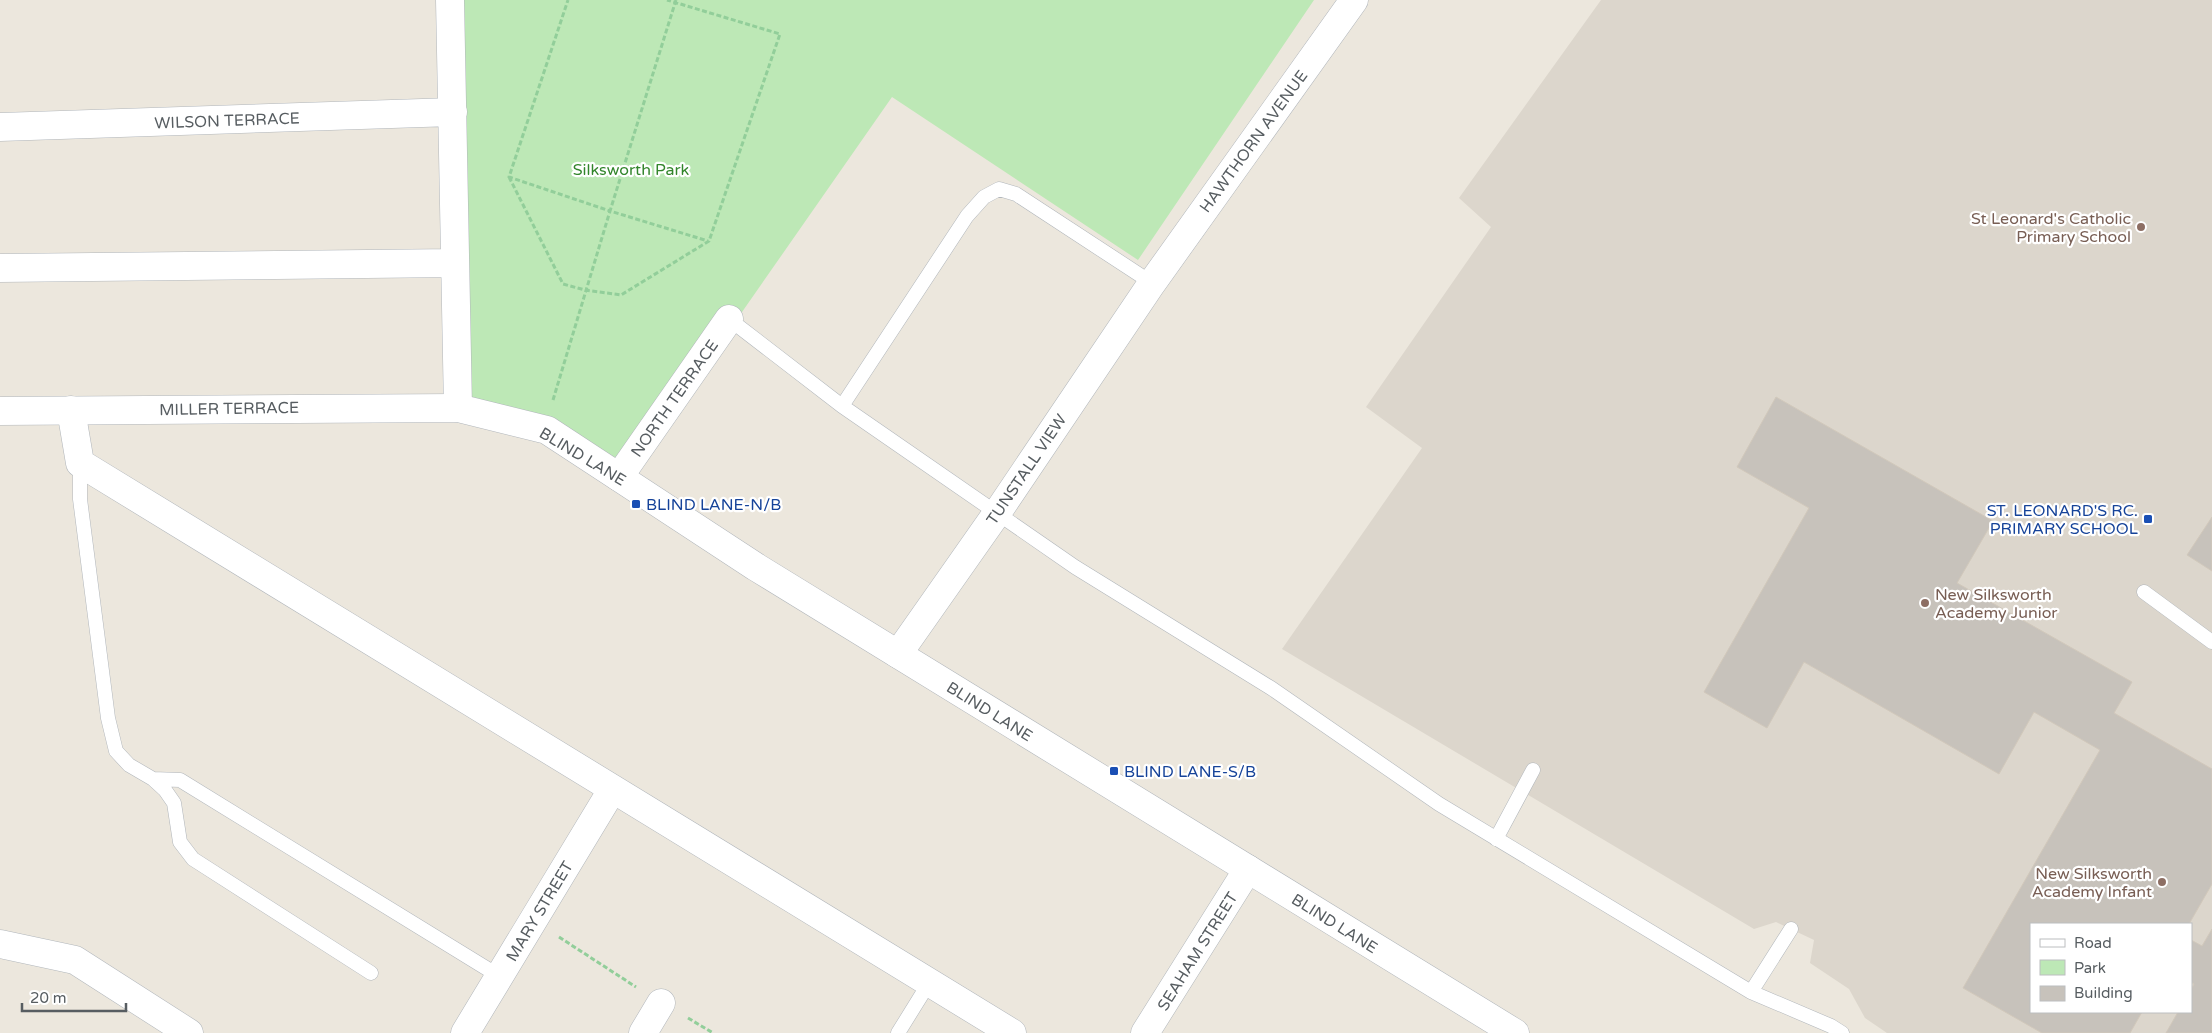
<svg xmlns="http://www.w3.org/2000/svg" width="2212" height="1033" font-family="'Varela Round',sans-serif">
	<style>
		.education { fill: #dcd6cc; fill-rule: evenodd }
		.green { fill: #bde8b6 }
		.building { fill: #c7c2bb; stroke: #d1c8bb }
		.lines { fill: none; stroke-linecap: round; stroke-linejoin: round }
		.service-casing { stroke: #b1b6bb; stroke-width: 15 }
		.minor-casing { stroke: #b1b6bb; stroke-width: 29 }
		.tertiary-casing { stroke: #b1b6bb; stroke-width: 29 }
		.path { stroke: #92ce9a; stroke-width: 3; stroke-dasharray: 5 2.5; stroke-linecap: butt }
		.service { stroke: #fff; stroke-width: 14 }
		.minor { stroke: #fff; stroke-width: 28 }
		.tertiary { stroke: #fff; stroke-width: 28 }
		.education-dot { fill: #8d6e63; stroke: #fff; stroke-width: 2 }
		.transit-dot { fill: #1a4fb4; stroke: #fff; stroke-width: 2 }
		.labels { text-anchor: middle; stroke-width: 4.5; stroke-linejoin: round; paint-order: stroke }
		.street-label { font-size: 16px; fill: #575d61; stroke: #fff }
		.park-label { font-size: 16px; fill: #32852b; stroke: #fff }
		.education-label { font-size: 16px; fill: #785e54; stroke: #fff; text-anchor: end }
		.transit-label { font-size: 16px; fill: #164399; stroke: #fff; text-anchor: start }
	</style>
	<rect width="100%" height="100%" fill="#ece7dd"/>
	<path class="education" d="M1601,0h611v1033h-325l-22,-15 -16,-29 -39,-26 4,-23 -38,-18 -22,7 -472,-280 140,-201 -56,-41 125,-180 -32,-29zM2031,924h160v88h-160z"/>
	<path class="green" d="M461,0h853l-176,260 -246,-163 -150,215 -17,-1 -108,155 -159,-58z"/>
	<path class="building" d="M1776,397l217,124 -36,62 175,99 -18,31 98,56v115l-23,40h-158v88h111l-12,21h-88l-79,-45 137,-238 -66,-38 -35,62 -195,-112 -37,66 -63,-36 105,-184 -72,-41z
		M2212,517v54l-25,-16z
		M2212,929v104h-46l12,-21h13v-22l3,-6 -3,-2v-42l11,6z"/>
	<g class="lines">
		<defs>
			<path id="service" d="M729,319l113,87 233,161 196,121 168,116 312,188 80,34 11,7
				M842,406l125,-190 17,-19 15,-8 17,5 136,89
				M80,463v36l28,219 8,33 13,14 24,14 12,11 9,13 6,39 13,17 178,114
				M2144,592l68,50
				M153,779l27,1 319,196
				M1496,839l37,-69
				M1751,992l40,-63
				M898,1033l31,-50"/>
			<path id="minor" d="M450,0l8,408
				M0,127l453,-15
				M0,268l455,-5
				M71,410l9,53 932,570
				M619,477l110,-158
				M898,654l99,-141 155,-230 202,-283
				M0,944l75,16 114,73
				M465,1033l147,-243
				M643,1033l18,-30
				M1145,1033l103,-164"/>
			<path id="tertiary" d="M0,411l458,-3 89,22 209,137 759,466"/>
		</defs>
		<use href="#service" class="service-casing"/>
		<use href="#minor" class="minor-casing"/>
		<use href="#tertiary" class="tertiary-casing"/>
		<path class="path" d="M676,0l-66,211 98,30
			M509,177l54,107 22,6 36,5 88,-54 71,-207 -113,-34
			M553,400l57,-189 -101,-34 59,-177
			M559,937l77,50
			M688,1018l25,15"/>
		<use href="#service" class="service"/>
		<use href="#minor" class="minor"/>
		<use href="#tertiary" class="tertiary"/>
	</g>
	<g class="education-dot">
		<circle cx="2141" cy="227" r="5"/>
		<circle cx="1925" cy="603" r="5"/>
		<circle cx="2162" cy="882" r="5"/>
	</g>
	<g class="transit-dot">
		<rect x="631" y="499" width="10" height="10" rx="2.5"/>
		<rect x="2143" y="514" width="10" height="10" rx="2.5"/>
		<rect x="1109" y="766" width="10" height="10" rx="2.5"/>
	</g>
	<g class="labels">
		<g class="street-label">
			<text transform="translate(227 120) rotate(-2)" y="6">WILSON TERRACE</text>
			<text transform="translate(1253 141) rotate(-54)" y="6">HAWTHORN AVENUE</text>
			<text transform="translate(674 398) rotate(-55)" y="6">NORTH TERRACE</text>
			<text transform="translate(229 408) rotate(-1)" y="6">MILLER TERRACE</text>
			<text transform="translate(583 456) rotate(31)" y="6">BLIND LANE</text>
			<text transform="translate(1026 469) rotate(-56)" y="6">TUNSTALL VIEW</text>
			<text transform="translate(990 711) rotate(32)" y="6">BLIND LANE</text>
			<text transform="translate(539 911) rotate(-59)" y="6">MARY STREET</text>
			<text transform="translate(1335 923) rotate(32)" y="6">BLIND LANE</text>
			<text transform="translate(1197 951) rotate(-58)" y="6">SEAHAM STREET</text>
		</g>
		<g class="park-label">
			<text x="631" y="175">Silksworth Park</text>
		</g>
		<g class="education-label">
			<text x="2131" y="224">St Leonard's Catholic<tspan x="2131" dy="18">Primary School</tspan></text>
			<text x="1935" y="600" text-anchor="start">New Silksworth<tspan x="1935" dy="18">Academy Junior</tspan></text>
			<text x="2152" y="879">New Silksworth<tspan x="2152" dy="18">Academy Infant</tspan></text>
		</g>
		<g class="transit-label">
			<text x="646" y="510">BLIND LANE-N/B</text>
			<text x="2138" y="516" text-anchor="end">ST. LEONARD'S RC.<tspan x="2138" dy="18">PRIMARY SCHOOL</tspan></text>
			<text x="1124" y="777">BLIND LANE-S/B</text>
		</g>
	</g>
	<rect x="2030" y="923" width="162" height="90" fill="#ffffff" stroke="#bcbec0"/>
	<rect x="2040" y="939" width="25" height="8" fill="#ffffff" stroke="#bcbec0"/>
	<text x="2074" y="948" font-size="15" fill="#575d61">Road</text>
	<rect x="2040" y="960" width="25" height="15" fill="#bde8b6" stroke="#bcbec0"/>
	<text x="2074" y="973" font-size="15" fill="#575d61">Park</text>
	<rect x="2040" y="986" width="25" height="15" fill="#c7c2bb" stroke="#bcbec0"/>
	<text x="2074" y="998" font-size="15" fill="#575d61">Building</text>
	<path d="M22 1003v8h104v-8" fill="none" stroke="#575d61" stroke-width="2.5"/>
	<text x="30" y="1003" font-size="15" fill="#575d61" stroke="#ffffff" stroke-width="4" paint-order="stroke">20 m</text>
</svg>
